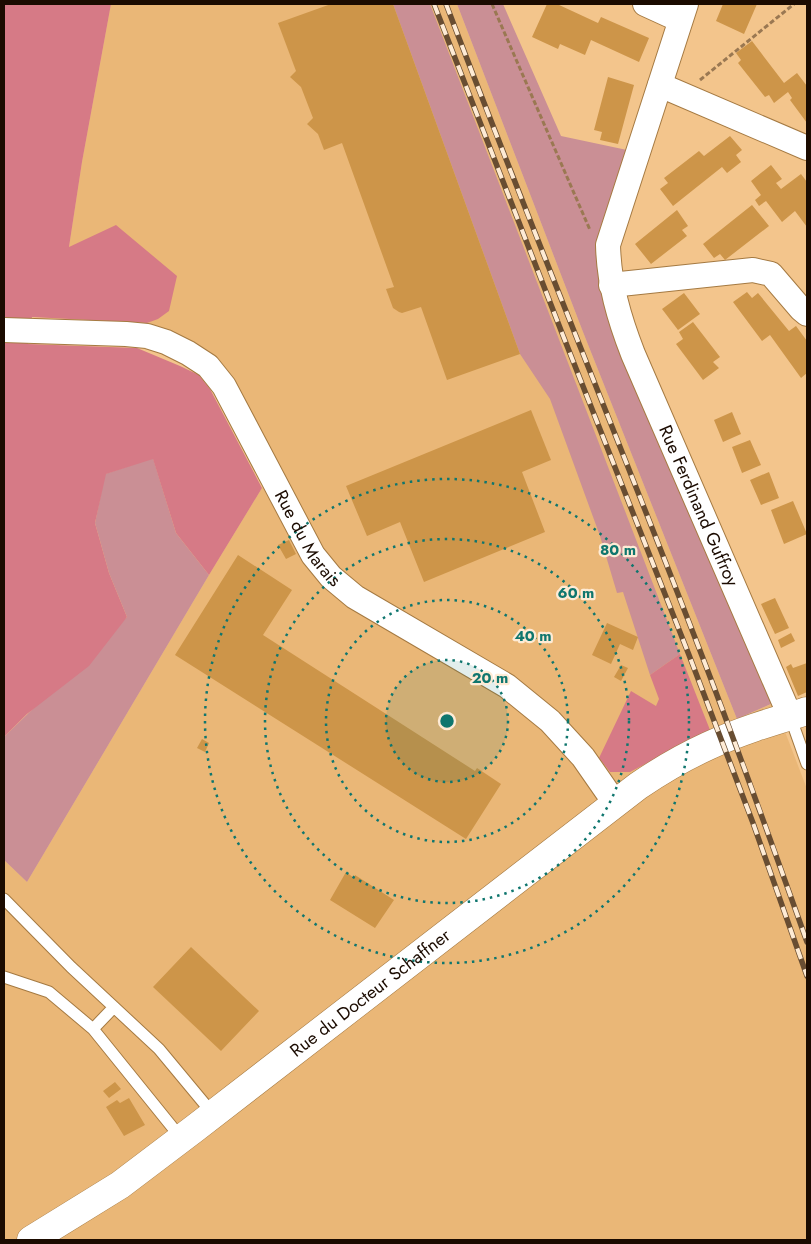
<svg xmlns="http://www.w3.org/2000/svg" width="811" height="1244" font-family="Jost,sans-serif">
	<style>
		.built { fill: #eab777 }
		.green { fill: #ca8f95 }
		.forest { fill: #d67a86 }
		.building { fill: #cd9549 }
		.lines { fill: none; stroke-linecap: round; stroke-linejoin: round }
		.service-casing { stroke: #a57a42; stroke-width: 13 }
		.minor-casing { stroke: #a57a42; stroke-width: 26 }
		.tertiary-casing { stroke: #a57a42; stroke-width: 29 }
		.path { stroke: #9a7852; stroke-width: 3; stroke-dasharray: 5 2.5; stroke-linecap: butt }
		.service { stroke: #fff; stroke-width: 11 }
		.minor { stroke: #fff; stroke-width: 24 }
		.tertiary { stroke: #fff; stroke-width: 28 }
		.rail-casing { stroke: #684d32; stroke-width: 5.5 }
		.rail { stroke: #feebd5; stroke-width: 4; stroke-dasharray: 11; stroke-linecap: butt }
		.ring { fill: none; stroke: #0f766e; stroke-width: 2.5; stroke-dasharray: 2.5 5 }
		.labels { text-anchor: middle; stroke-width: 4.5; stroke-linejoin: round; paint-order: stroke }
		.street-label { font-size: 18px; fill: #1b0b00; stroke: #feebd5 }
		.centre { fill: #0f766e; stroke: #feebd5; stroke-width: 2.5 }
		.ring-label { font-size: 15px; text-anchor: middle; font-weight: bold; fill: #0f766e; stroke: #feebd5; stroke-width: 4.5; stroke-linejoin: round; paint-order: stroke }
	</style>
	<rect width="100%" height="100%" fill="#f3c58c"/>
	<path class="built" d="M111,4h346l126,328 154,387 37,-16 33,86v451h-803v-380l23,22 182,-307 53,-87 14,-17 -78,-123 -51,-25 -115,-6 37,-70 13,-85z"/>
	<path class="green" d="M393,4h37l250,650 -30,21 -27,-83 -6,1 -17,-57 -50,-137 -30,-45z
		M457,4h46l58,132 66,14 -28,82 -2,27 4,34 12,35 160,375 -36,16 -154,-387z
		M153,458l23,75 33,42 -182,307 -23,-22v-123l123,-120 -18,-44 -14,-50 10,-49z"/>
	<path class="forest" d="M4,4h107l-29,158 -13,85 47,-22 61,51 -8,35 -11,8 -11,4 -115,-6 -4,27 109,4 43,18 19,9 11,14 52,99 -53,87 -33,-42 -23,-74 -47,15 -11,49 14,50 18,44 -38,49 -62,48 -23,23z
		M680,654l30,76 -80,42h-20l-11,-14 32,-67 25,15 3,-7 -9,-24z"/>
	<path class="building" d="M331,4h62l127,350 -73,26 -26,-73 -19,6 -3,-1 -6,-4 -7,-19 8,-2 -52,-144 -18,7 -6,-16 -11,-10 6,-6 -12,-31 -11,-10 6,-6 -18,-48z
		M547,4h10l41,19 3,-6 48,21 -10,24 -48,-22 -6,15 -25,-11 -2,5 -26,-12z
		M723,4h34l-13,30 -28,-13z
		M752,41l32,42 13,-10 10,13v37l-17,-23 2,-2 -4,-6 -14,11 -5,-8 -4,2 -27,-34 3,-3 -5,-7z
		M608,77l26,8 -16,59 -18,-4 2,-8 -8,-2z
		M730,136l12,14 -6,5 5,7 -14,11 -5,-6 -49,39 -13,-17 8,-6 -4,-5 35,-27 5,5z
		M771,165l11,14 -6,4 5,6 20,-15 6,8v45l-12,-16 -13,11 -16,-21 -7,5 -4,-6 6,-5 -10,-14z
		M752,205l17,21 -44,34 -5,-6 -6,4 -11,-14z
		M677,210l11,16 -6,4 5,6 -36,28 -16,-20z
		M747,292l5,6 6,-5 31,38 7,-5 11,15v32l-6,5 -31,-43 -8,6 -29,-39z
		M684,293l16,21 -22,16 -16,-21z
		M693,322l27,35 -7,5 6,6 -16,12 -27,-36 7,-5 -4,-7z
		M531,410l20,50 -29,12 23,60 -121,50 -24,-60 -33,14 -21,-50z
		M732,412l9,22 -18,8 -9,-22z
		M750,440l11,25 -19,8 -10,-26z
		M769,472l10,26 -18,7 -11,-25z
		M793,501l14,33 -23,10 -13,-34z
		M289,540l7,14 -10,5 -8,-14z
		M238,555l54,35 -29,45 212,136 2,-3 24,16 -35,55 -291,-184z
		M775,598l14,30 -14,6 -14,-30z
		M607,623l31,14 -5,13 -13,-6 -9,20 -19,-9z
		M791,633l4,8 -14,7 -3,-8z
		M807,663v29l-9,4 -12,-29 5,-3 2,4z
		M621,665l7,3 -7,13 -7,-4z
		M202,739l7,4 -4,9 -8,-4z
		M346,872l8,6 1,-3 39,25 -19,28 -45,-28z
		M191,947l68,64 -38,40 -68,-64z
		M115,1082l6,7 -12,9 -6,-7z
		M129,1098l16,27 -21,11 -18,-29 11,-7 3,3z"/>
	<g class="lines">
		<defs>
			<path id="service" d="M790,716l17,48
				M4,899l67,68 88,82 54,65
				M4,977l45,15 44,37 88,109
				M93,1029l21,-22"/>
			<g id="minor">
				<path d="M645,4l35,16"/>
				<path id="s1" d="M686,4l-78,241c1,39 11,73 25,109l157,362"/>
				<path d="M660,85l147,63"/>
				<path d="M611,285l142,-15 18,4 30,35 6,5"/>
				<path id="s2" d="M4,330l122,4 21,2 19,6 22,11 20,13 16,20 89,169 18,22 24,20 152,89 43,35 33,36 32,46"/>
			</g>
			<g id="tertiary">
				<path id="s3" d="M31,1240l89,-55 74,-56 444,-343c22,-15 46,-29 70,-40 32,-15 66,-25 99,-35"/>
			</g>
		</defs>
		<use href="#service" class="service-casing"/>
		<use href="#minor" class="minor-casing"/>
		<use href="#tertiary" class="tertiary-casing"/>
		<path class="path" d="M492,4l98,226
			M700,80l94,-76"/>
		<use href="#service" class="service"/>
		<use href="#minor" class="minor"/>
		<use href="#tertiary" class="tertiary"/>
		<defs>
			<path id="rail" d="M434,4l128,329 127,322 64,168 54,153
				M446,4c82,216 170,429 253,644 38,98 73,196 108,294"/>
		</defs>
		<use href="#rail" class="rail-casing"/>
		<use href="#rail" class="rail"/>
	</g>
	<circle cx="447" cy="721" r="61" fill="#0f766e" fill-opacity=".12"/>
	<g class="ring">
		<circle cx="447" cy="721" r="61"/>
		<circle cx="447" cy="721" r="121"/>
		<circle cx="447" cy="721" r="182"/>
		<circle cx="447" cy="721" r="242"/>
	</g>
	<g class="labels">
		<g class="street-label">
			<text dy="6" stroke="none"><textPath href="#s1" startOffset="531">Rue Ferdinand Guffroy</textPath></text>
			<text dy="6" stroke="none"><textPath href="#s2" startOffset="411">Rue du Marais</textPath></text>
			<text dy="6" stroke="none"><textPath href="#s3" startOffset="420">Rue du Docteur Schaffner</textPath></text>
		</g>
	</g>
	<circle cx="447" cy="721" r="8" class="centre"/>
	<g class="ring-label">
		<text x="618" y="555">80 m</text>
		<text x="576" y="598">60 m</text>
		<text x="533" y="641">40 m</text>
		<text x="490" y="683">20 m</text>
	</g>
	<rect width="811" height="1244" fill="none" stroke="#1b0b00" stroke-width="10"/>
</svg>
